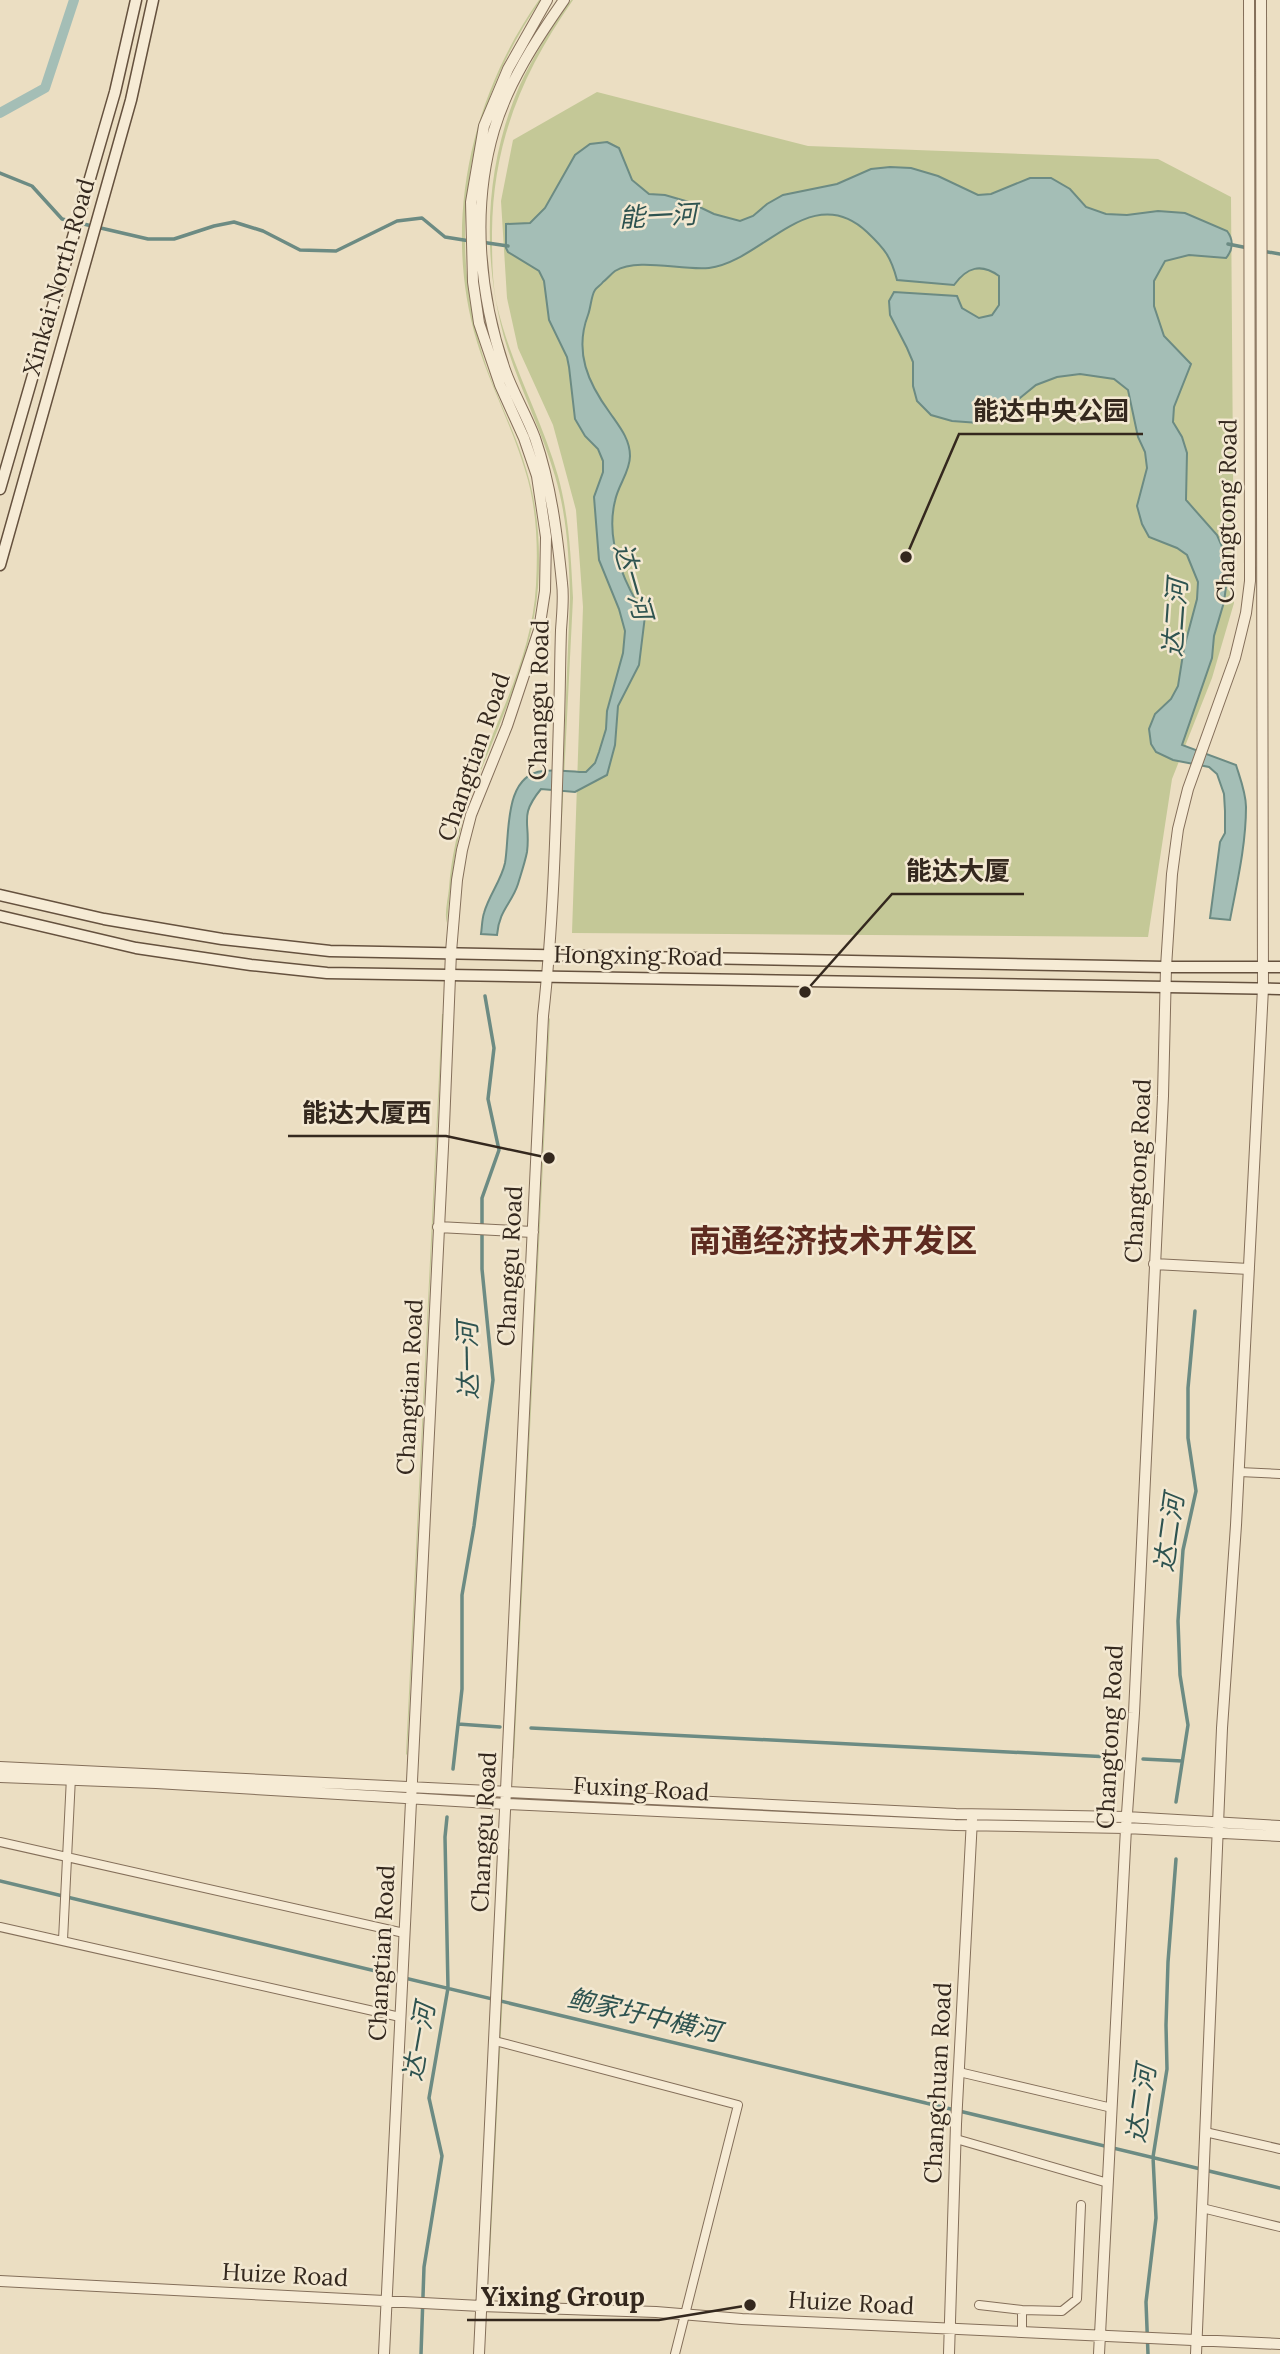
<svg xmlns="http://www.w3.org/2000/svg" width="1280" height="2354" font-family="Lora,'Noto Sans SC',serif">
	<style>
		.green { fill: #c4c897 }
		.water { fill: #a4beb6; stroke: #6c8b83; stroke-width: 2 }
		.lines { fill: none; stroke-linecap: round; stroke-linejoin: round }
		.stream { stroke: #6c8b83; stroke-width: 3.5 }
		.canal { stroke: #a4beb6; stroke-width: 10 }
		.minor-casing { stroke: #846f5a; stroke-width: 10 }
		.tertiary-casing { stroke: #846f5a; stroke-width: 12 }
		.secondary-casing { stroke: #65513e; stroke-width: 13 }
		.minor { stroke: #f6ebd5; stroke-width: 8 }
		.tertiary { stroke: #f6ebd5; stroke-width: 10 }
		.secondary { stroke: #f6ebd5; stroke-width: 10 }
		.labels { text-anchor: middle; stroke-width: 5; stroke-linejoin: round; paint-order: stroke }
		.street-label { font-size: 24px; fill: #34281e; stroke: #f3e8d1 }
		.water-label { font-size: 26px; font-style: italic; fill: #2e5350; stroke: #f3e8d1 }
		.district-label { font-size: 32px; font-weight: bold; fill: #5e2b20; stroke: #f3e8d1 }
		.leader { fill: none; stroke: #34281e; stroke-width: 2.5 }
		.callout-dot { fill: #34281e; stroke: #f3e8d1; stroke-width: 2.5 }
		.callout-label { font-size: 26px; text-anchor: middle; font-weight: bold; fill: #34281e; stroke: #f3e8d1; stroke-width: 5; stroke-linejoin: round; paint-order: stroke }
	</style>
	<rect width="100%" height="100%" fill="#ebdec2"/>
	<path class="green" d="M539,0h2c-76,107 -97,244 -54,368 12,35 30,68 40,104 11,37 14,77 11,115 -6,75 -43,143 -68,212 -15,39 -19,83 -23,124 -3,-9 1,-24 2,-35 2,-29 9,-60 18,-88 24,-71 65,-138 69,-215 2,-38 1,-78 -11,-115 -13,-44 -35,-85 -48,-128 -35,-116 -7,-245 62,-342z
		M571,0h2c-51,73 -80,142 -81,232 0,22 0,47 4,69 13,61 45,115 62,175 11,40 13,81 15,122l-16,320 13,-321c-1,-40 -3,-81 -15,-121 -13,-44 -34,-85 -48,-129 -26,-85 -23,-179 12,-260 14,-31 33,-60 52,-87z
		M597,92l211,54 350,13 73,38 3,406 -22,75 -40,101 -24,158 -576,-4 11,-326 -7,-97 -23,-85 -35,-77 -11,-50 -6,-97 12,-61z
		M442,1014h1l-36,741 -1,-1z
		M549,1018l1,1 -36,740 -1,-1z
		M508,1849h2l-20,407h-2z"/>
	<path class="water" d="M607,142l12,6 13,32 17,14 16,1 24,7 25,12 26,7 13,-5 14,-12 16,-9 54,-11 34,-15 19,-2 21,1 27,8 40,19 13,-1 39,-16h21l19,11 16,18 20,7 21,1 31,-4 27,2 42,18c7,9 6,19 -1,27l-37,-3 -24,6 -11,20v25l10,30 27,28 -17,43 -1,15 9,15 5,16 -1,47 31,35 10,23v21l-3,23 -10,34 -2,22 -30,87 54,20c4,13 10,28 10,42 0,38 -9,76 -16,113l-20,-2 10,-76 5,-9v-22l-1,-17 -7,-20 -8,-7 -36,-7 -17,-8 -5,-8 -2,-15 6,-15 16,-15 7,-13 6,-38 13,-49 1,-17 -11,-27 -10,-7 -28,-11 -7,-13 -5,-18 10,-38 -2,-16 -7,-15 -10,-47 -14,-11 -34,-5 -23,3 -21,8 -32,26 -25,12 -27,-2 -21,-6 -14,-14 -4,-15v-24l-6,-14 -17,-33 -1,-14 5,-9 63,4 5,12 17,10 13,-3 7,-10v-29c-18,-13 -32,-9 -45,9l-57,-5c-6,-23 -12,-31 -30,-48 -56,-53 -105,30 -158,36 -27,3 -71,-11 -94,3 -4,3 -8,8 -12,11 -2,3 -6,5 -8,8 -4,6 -4,17 -7,25 -14,37 0,68 22,98 9,13 20,26 20,43 0,16 -12,29 -15,45 -10,40 9,82 30,115l-6,49 -21,41 -3,39 -8,30 -32,17 -34,-3c-23,28 -10,33 -14,63 -2,10 -6,22 -9,32 -6,19 -19,26 -21,51l-16,-1c1,-7 1,-15 3,-21 5,-18 17,-32 21,-50 5,-28 -2,-88 38,-92 13,-2 29,1 43,1l9,-9 4,-11 7,-23 1,-18 16,-58 2,-22 -6,-22 -20,-49 -5,-63 9,-25v-11l-5,-12 -13,-13 -10,-17 -6,-52 -2,-10 -18,-37 -5,-39 -5,-10 -31,-19 -2,-4v-24l24,-1 15,-15 30,-53 15,-11z"/>
	<g class="lines">
		<path class="stream" d="M0,173l32,13 30,33 86,20h26l40,-13 20,-4 29,9 37,19 36,1 61,-30 25,-3 23,19 25,4
			M481,242l27,4
			M1228,244l20,4
			M1262,251l18,3
			M458,1724l42,3
			M531,1728l579,29
			M1143,1759l39,2
			M453,1769l9,-80v-94l12,-69 19,-146 -11,-111v-71l17,-48 -11,-51 6,-51 -9,-52
			M1176,1802l12,-77 -8,-50 -2,-54 5,-71 13,-59 -8,-53v-50l7,-77
			M0,1881l1280,307
			M421,2354l3,-87 18,-111 -13,-58 19,-110 -3,-151 2,-20
			M1148,2354l-2,-52 10,-84 -3,-61 14,-88 -1,-44 2,-63 8,-103"/>
		<path class="canal" d="M0,113l45,-25 29,-88"/>
		<defs>
			<path id="minor" d="M1239,1472l41,2
				M0,1842l404,91
				M0,1927l400,90
				M63,1940l8,-163
				M495,2041l243,64 -63,249
				M959,2072l153,36
				M1205,2132l75,17
				M956,2139l152,44
				M1202,2208l78,19
				M979,2305l43,5 40,1 15,-12 4,-94
				M1022,2310v22"/>
			<path id="tertiary" d="M438,1227l95,5
				M1154,1264l95,5
				M0,1767l956,47 170,3 154,9
				M0,1777l156,6 350,21 449,21 171,3 154,8
				M0,2281l481,25 175,6 86,7 538,25
				M384,2354l60,-1228 7,-174 6,-72 5,-30 9,-35 36,-89 32,-96 6,-39 1,-54 -9,-61 -13,-38 -24,-53 -21,-62 -6,-41 -2,-80 13,-76 24,-57 39,-69
				M479,2354l64,-1338c11,-98 13,-197 16,-296 1,-30 1,-60 2,-90 1,-15 3,-32 1,-47 -5,-50 -11,-98 -27,-145 -9,-24 -22,-45 -30,-68 -26,-76 -34,-162 -11,-240 14,-47 42,-90 70,-130
				M949,2354l7,-230 16,-305
				M1099,2354l27,-526 8,-115 29,-617 3,-129 6,-93 6,-45 10,-40 47,-131 11,-45 4,-32 -1,-581
				M1196,2354l26,-626 14,-203 27,-537 -2,-988"/>
			<path id="secondary" d="M0,489l115,-397 21,-92
				M0,565l131,-465 22,-100
				M0,895l104,24 118,20 108,12 836,16h114
				M0,916l136,32 115,17 76,8 953,16"/>
		</defs>
		<use href="#minor" class="minor-casing"/>
		<use href="#tertiary" class="tertiary-casing"/>
		<use href="#secondary" class="secondary-casing"/>
		<use href="#minor" class="minor"/>
		<use href="#tertiary" class="tertiary"/>
		<use href="#secondary" class="secondary"/>
	</g>
	<g class="labels">
		<g class="street-label">
			<text transform="translate(59 277) rotate(-74)" y="8">Xinkai North Road</text>
			<text transform="translate(1227 511) rotate(-89)" y="8">Changtong Road</text>
			<text transform="translate(539 700) rotate(-89)" y="8">Changgu Road</text>
			<text transform="translate(474 757) rotate(-71)" y="8">Changtian Road</text>
			<text transform="translate(638 956) rotate(1)" y="8">Hongxing Road</text>
			<text transform="translate(1138 1171) rotate(-87)" y="8">Changtong Road</text>
			<text transform="translate(510 1266) rotate(-87)" y="8">Changgu Road</text>
			<text transform="translate(410 1387) rotate(-87)" y="8">Changtian Road</text>
			<text transform="translate(1110 1737) rotate(-87)" y="8">Changtong Road</text>
			<text transform="translate(641 1789) rotate(3)" y="8">Fuxing Road</text>
			<text transform="translate(484 1832) rotate(-87)" y="8">Changgu Road</text>
			<text transform="translate(382 1953) rotate(-87)" y="8">Changtian Road</text>
			<text transform="translate(938 2083) rotate(-87)" y="8">Changchuan Road</text>
			<text transform="translate(285 2275) rotate(3)" y="8">Huize Road</text>
			<text transform="translate(851 2303) rotate(3)" y="8">Huize Road</text>
		</g>
		<g class="water-label">
			<text transform="translate(658 216) rotate(-3)" y="9">能一河</text>
			<text transform="translate(633 581) rotate(74)" y="9">达一河</text>
			<text transform="translate(1175 618) rotate(-86)" y="9">达二河</text>
			<text transform="translate(468 1361) rotate(-91)" y="9">达一河</text>
			<text transform="translate(1169 1533) rotate(-82)" y="9">达二河</text>
			<text transform="translate(644 2015) rotate(13)" y="9">鲍家圩中横河</text>
			<text transform="translate(419 2042) rotate(-80)" y="9">达一河</text>
			<text transform="translate(1141 2104) rotate(-82)" y="9">达二河</text>
		</g>
		<g class="district-label">
			<text x="833" y="1252">南通经济技术开发区</text>
		</g>
	</g>
	<path class="leader" d="M906 557L959 434H1143M805 992L892 894H1024M549 1158L446 1136H288M750 2305L659 2320H467"/>
	<g class="callout-dot">
		<circle cx="906" cy="557" r="7"/>
		<circle cx="805" cy="992" r="7"/>
		<circle cx="549" cy="1158" r="7"/>
		<circle cx="750" cy="2305" r="7"/>
	</g>
	<g class="callout-label">
		<text x="1051" y="420">能达中央公园</text>
		<text x="958" y="880">能达大厦</text>
		<text x="367" y="1122">能达大厦西</text>
		<text x="563" y="2306">Yixing Group</text>
	</g>
</svg>
